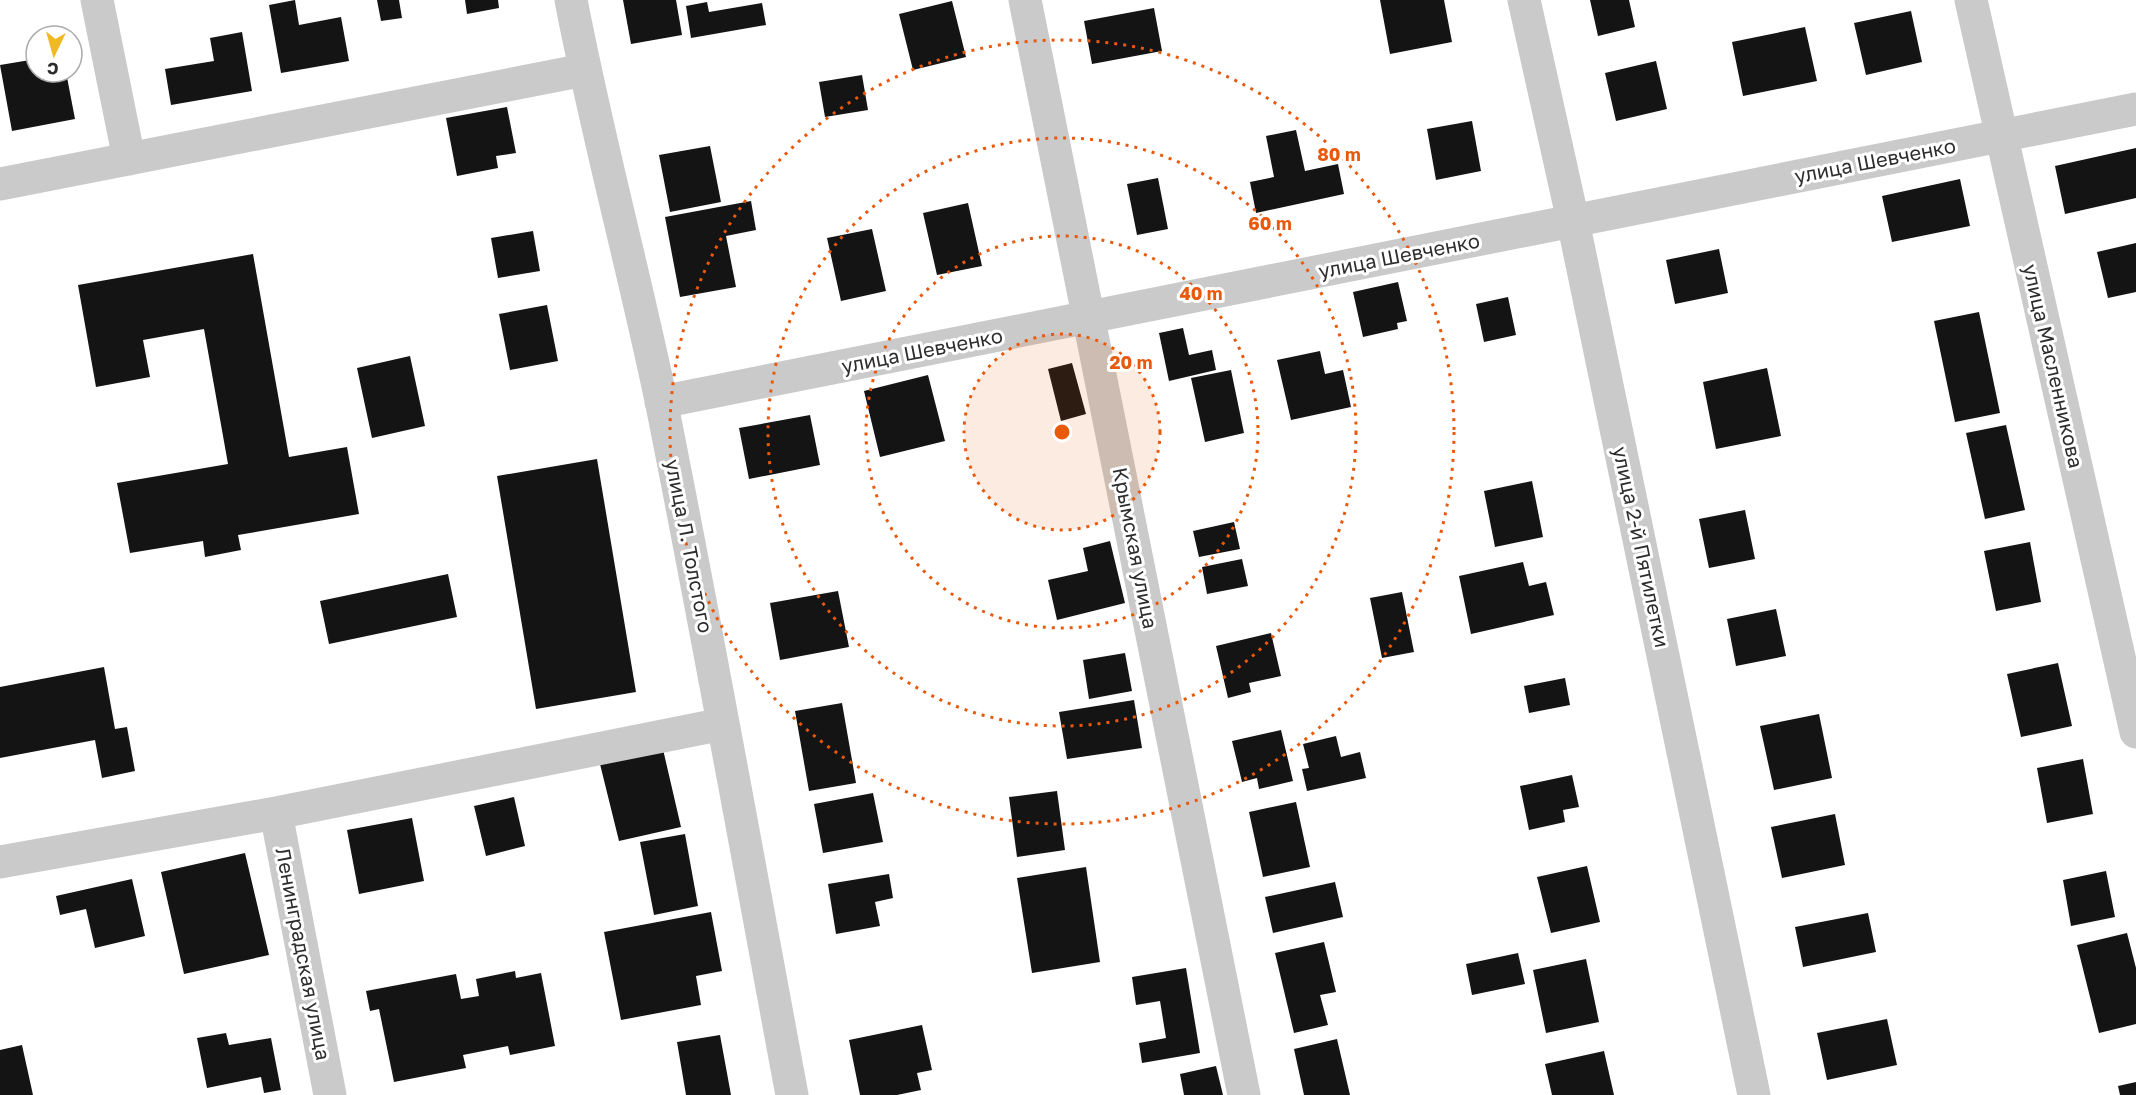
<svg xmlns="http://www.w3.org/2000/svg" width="2136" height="1095" font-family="'Golos Text',sans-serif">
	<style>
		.building { fill: #141414 }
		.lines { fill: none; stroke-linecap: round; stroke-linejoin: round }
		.street { stroke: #cacaca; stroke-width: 33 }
		.ring { fill: none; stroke: #e8590c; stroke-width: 3; stroke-dasharray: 3 6 }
		.labels { text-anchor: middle; stroke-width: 6; stroke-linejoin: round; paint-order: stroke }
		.street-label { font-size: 20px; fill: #2d2d2d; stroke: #fff }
		.centre { fill: #e8590c; stroke: #fff; stroke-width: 3 }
		.ring-label { font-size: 18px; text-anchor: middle; font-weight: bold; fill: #e8590c; stroke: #fff; stroke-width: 6; stroke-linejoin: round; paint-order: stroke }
	</style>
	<rect width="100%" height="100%" fill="#fff"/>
	<path class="building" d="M295,0l4,25 42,-8 8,44 -68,12 -12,-68z
		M377,0h22l3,18 -21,3z
		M465,0h33l1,8 -32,6z
		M623,0h53l6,35 -51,9z
		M1380,0h64l8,42 -62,12z
		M1590,0h39l6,27 -37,9z
		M952,1l14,56 -53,13 -14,-56z
		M707,2l2,10 53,-9 4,22 -75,13 -5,-32z
		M1154,8l8,43 -70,13 -8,-43z
		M1911,11l11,51 -56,13 -12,-52z
		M1805,27l12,54 -74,15 -11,-54z
		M242,32l10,59 -81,14 -6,-36 49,-8 -4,-23z
		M36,59v13h30l9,47 -63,12 -12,-66z
		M1656,61l11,48 -51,12 -11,-48z
		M862,75l6,35 -43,7 -6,-35z
		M507,107l9,46 -20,3 2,12 -41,8 -11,-58z
		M1472,121l9,50 -45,9 -9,-51z
		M1296,130l9,41 33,-7 6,30 -88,19 -6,-31 24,-5 -8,-41z
		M710,146l11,56 -51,10 -11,-57z
		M2136,148v50l-71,16 -10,-48z
		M1158,178l10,51 -31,6 -10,-51z
		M1960,179l10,47 -78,16 -10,-46z
		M751,201l5,29 -30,6 10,51 -56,10 -15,-80z
		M968,203l14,63 -45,9 -14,-62z
		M872,229l14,62 -45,10 -14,-63z
		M533,231l7,40 -42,7 -7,-40z
		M2136,243v49l-28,6 -11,-46z
		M1719,249l9,44 -53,11 -9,-44z
		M253,254l36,203 58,-10 12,67 -121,21 3,15 -36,7 -2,-16 -73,12 -13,-70 111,-19 -24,-135 -61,11 7,37 -54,10 -18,-102z
		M1398,282l9,39 -10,2 1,6 -35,8 -10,-45z
		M1508,297l8,38 -32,7 -8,-38z
		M547,305l11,56 -48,9 -11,-56z
		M1979,312l21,101 -45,9 -21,-101z
		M1183,328l6,27 23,-5 4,20 -47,11 -10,-48z
		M1320,351l5,23 18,-4 8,37 -60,13 -14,-60z
		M410,356l15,70 -53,12 -15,-70z
		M1072,363l14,51 -25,7 -13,-52z
		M1767,368l14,68 -65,13 -13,-67z
		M1231,370l13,63 -39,9 -14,-64z
		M928,375l17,66 -65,16 -16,-66z
		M810,415l10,50 -71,14 -10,-51z
		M2006,425l19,85 -40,9 -19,-86z
		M597,459l39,233 -100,17 -39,-233z
		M1532,481l11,56 -48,10 -11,-56z
		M1745,510l10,49 -46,9 -10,-49z
		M1234,522l6,27 -41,8 -6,-26z
		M1110,541l15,62 -68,17 -9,-40 40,-9 -5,-23z
		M2030,542l11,60 -45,9 -12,-60z
		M1242,559l6,27 -41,8 -5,-27z
		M1523,562l6,24 17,-4 8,33 -83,19 -12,-58z
		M448,574l9,43 -128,27 -9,-43z
		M838,591l11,56 -69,13 -10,-57z
		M1402,592l12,60 -32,6 -12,-60z
		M1776,609l10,47 -50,10 -9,-47z
		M1271,633l10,43 -32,7 2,9 -23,6 -12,-52z
		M1125,653l7,38 -43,8 -6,-39z
		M2058,663l14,63 -51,11 -14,-63z
		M104,667l11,62 12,-2 8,44 -33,7 -7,-38 -95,18v-71z
		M1565,678l5,27 -41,8 -5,-27z
		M1134,700l8,48 -75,11 -8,-47z
		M842,703l14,80 -47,8 -14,-80z
		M1819,714l13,64 -58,12 -14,-64z
		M1281,730l12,51 -34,8 -2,-11 -15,4 -10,-41z
		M1336,736l5,21 19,-5 6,26 -59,13 -5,-22 7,-1 -6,-24z
		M662,745l19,82 -62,14 -20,-81z
		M2083,759l10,55 -46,9 -10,-55z
		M1572,775l7,32 -16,3 2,12 -36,8 -9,-44z
		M1057,791l8,59 -48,7 -8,-60z
		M873,793l10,49 -60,11 -9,-49z
		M514,797l11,49 -39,10 -12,-50z
		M1296,802l14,65 -47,10 -14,-65z
		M1835,814l10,51 -63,13 -11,-51z
		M412,818l12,63 -65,13 -12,-64z
		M685,834l13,72 -44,9 -14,-73z
		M245,853l24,102 -85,19 -23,-102z
		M1587,866l13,56 -49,11 -14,-56z
		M1086,867l14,95 -68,11 -15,-95z
		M2106,871l9,46 -44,9 -8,-46z
		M889,874l4,24 -18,4 5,24 -44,8 -8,-50z
		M132,879l13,57 -50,12 -9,-39 -26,6 -4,-19z
		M1335,882l8,35 -70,16 -8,-36z
		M711,912l11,59 -26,5 5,29 -80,15 -17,-88z
		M1868,913l8,39 -73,15 -8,-40z
		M2127,933l9,35v56l-37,9 -22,-88z
		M1324,942l12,50 -16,3 8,30 -34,8 -19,-80z
		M1518,953l7,31 -53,11 -6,-31z
		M1586,959l13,63 -53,11 -13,-63z
		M1186,968l14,85 -58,10 -3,-20 27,-5 -6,-37 -24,4 -4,-28z
		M515,971l1,7 25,-5 14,73 -45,9 -2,-9 -45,9 3,13 -72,14 -15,-73 -9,2 -4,-20 90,-17 5,25 18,-3 -3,-17z
		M1887,1019l10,46 -70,15 -10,-47z
		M922,1025l10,45 -15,3 4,17 -24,5h-37l-11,-55z
		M226,1033l3,12 42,-7 10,52 -17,3 -3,-16 -54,11 -10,-50z
		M720,1035l11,60h-45l-9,-53z
		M1337,1039l13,56h-46l-10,-46z
		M22,1045l11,50h-33v-45z
		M1604,1051l10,44h-62l-7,-31z
		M1216,1066l7,29h-39l-4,-21z
		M2136,1082v13h-16l-2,-9z"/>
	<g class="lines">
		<path class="street" d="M97,0l32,159
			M571,0c26,136 63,270 91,405 46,230 87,460 130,690
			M1025,0l219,1095
			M1524,0l49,221 181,874
			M1971,0l165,732
			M0,184l584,-114
			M661,402l1475,-293
			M276,813l54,282
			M0,862l276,-49 447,-89"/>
	</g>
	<circle cx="1062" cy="432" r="98" fill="#e8590c" fill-opacity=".12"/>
	<g class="ring">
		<circle cx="1062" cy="432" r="98"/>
		<circle cx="1062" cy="432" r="196"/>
		<circle cx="1062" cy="432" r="294"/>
		<circle cx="1062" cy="432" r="392"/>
	</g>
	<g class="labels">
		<g class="street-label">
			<text transform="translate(1875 161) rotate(-11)" y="7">улица Шевченко</text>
			<text transform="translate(1399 256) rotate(-11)" y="7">улица Шевченко</text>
			<text transform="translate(922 351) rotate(-11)" y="7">улица Шевченко</text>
			<text transform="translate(2053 366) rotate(77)" y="7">улица Масленникова</text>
			<text transform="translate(689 546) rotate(79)" y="7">улица Л. Толстого</text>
			<text transform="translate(1641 547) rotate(78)" y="7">улица 2-й Пятилетки</text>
			<text transform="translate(1135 548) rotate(79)" y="7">Крымская улица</text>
			<text transform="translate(303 954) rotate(79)" y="7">Ленинградская улица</text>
		</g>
	</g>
	<circle cx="1062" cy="432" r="9" class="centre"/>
	<g class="ring-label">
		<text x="1339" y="161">80 m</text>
		<text x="1270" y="230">60 m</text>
		<text x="1201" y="300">40 m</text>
		<text x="1131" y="369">20 m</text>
	</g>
	<g transform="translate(54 54) rotate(185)"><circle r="28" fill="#ffffff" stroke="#ababab" stroke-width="1.5"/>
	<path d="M0-4.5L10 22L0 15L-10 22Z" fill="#f0b923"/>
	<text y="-9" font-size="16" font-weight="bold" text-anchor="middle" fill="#2d2d2d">С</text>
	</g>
</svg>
